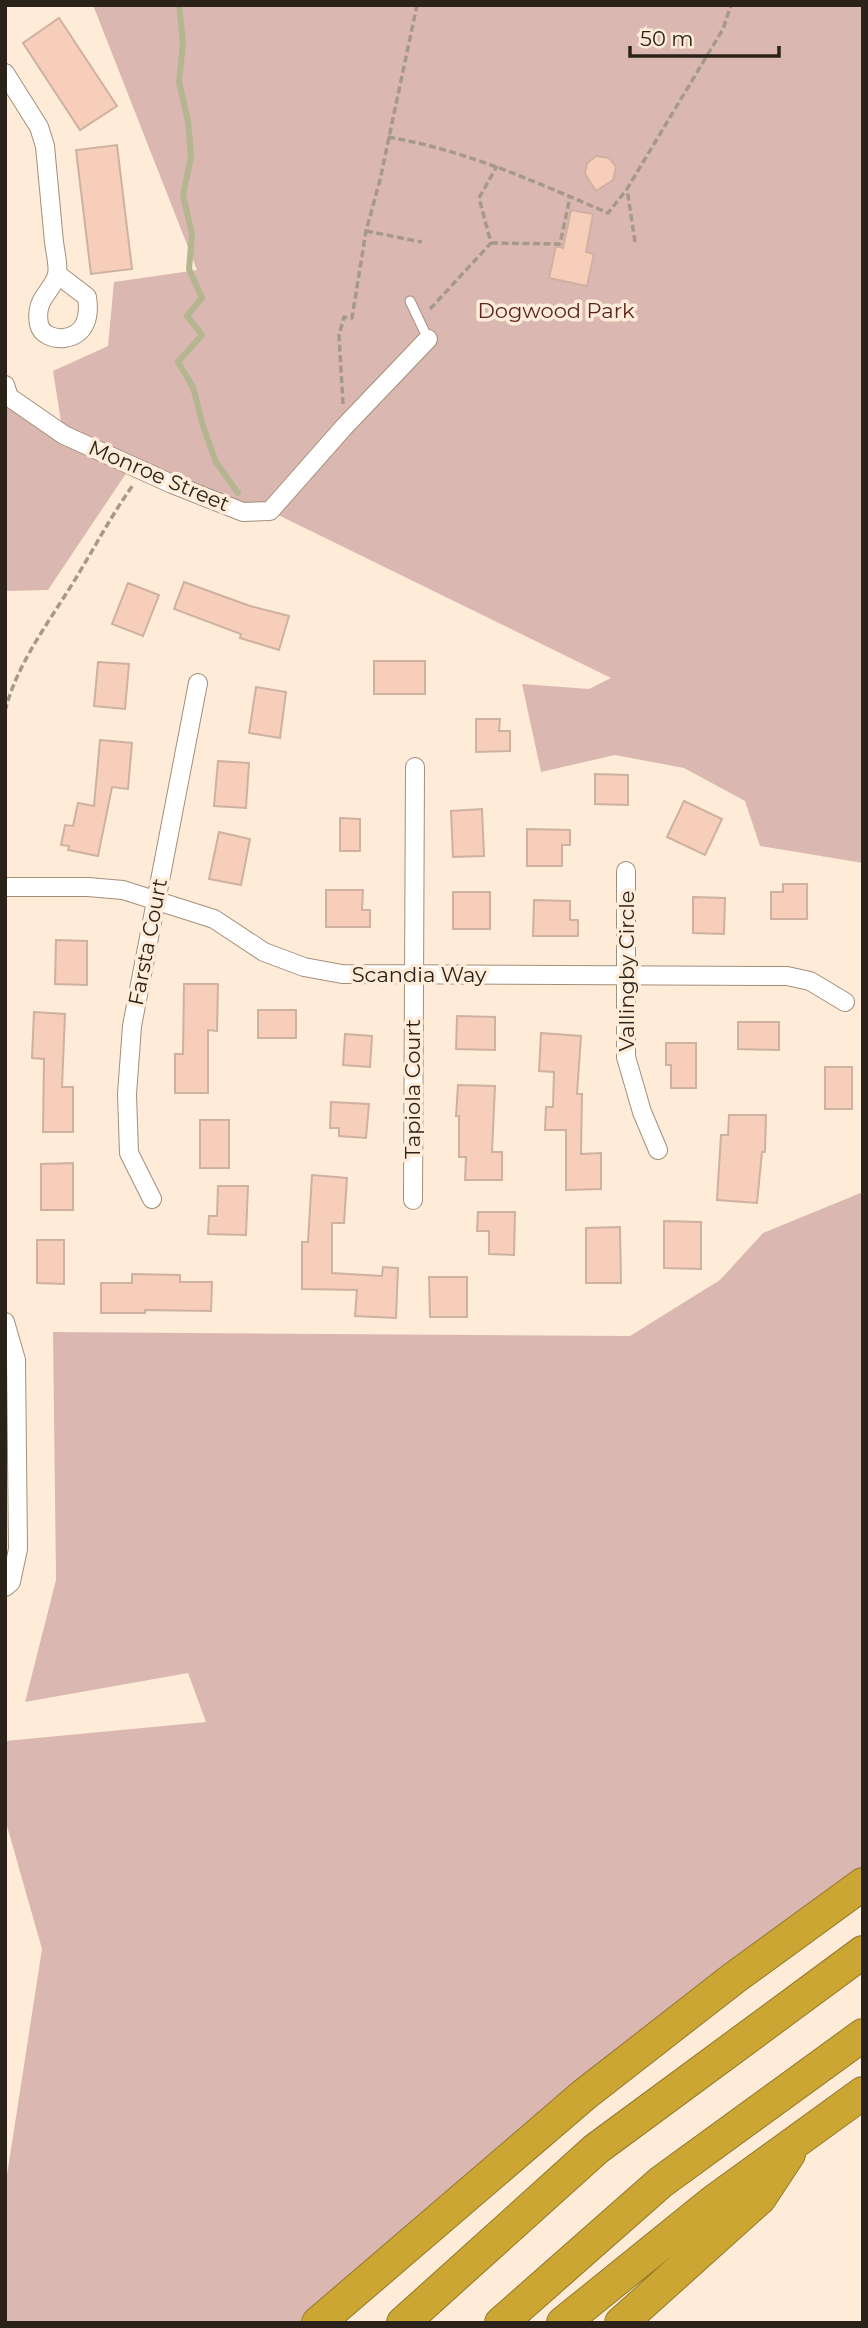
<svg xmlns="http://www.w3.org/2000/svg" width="868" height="2328" font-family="Montserrat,sans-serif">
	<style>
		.green { fill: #dbb7b1 }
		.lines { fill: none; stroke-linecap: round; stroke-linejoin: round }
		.stream { stroke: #b3b68f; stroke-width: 6 }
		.building { fill: #f6ceb9; stroke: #ceb1a1; stroke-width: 2 }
		.lane-casing { stroke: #a48f79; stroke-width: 11 }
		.street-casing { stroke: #a48f79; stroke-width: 20 }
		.highway-casing { stroke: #93782a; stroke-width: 34 }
		.path { stroke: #a79989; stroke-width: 3.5; stroke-dasharray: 7 3.5; stroke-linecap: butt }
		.lane { stroke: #fff; stroke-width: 9 }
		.street { stroke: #fff; stroke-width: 18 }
		.highway { stroke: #cba633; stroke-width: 32 }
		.labels { text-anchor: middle; stroke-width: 7; stroke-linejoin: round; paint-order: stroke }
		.park-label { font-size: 21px; fill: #5b241d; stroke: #feecd8 }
		.street-label { font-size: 21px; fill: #2b2319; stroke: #feecd8 }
	</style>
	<rect width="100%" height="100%" fill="#feecd8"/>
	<path class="green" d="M93,5h770v858l-103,-17 -15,-45 -61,-33 -69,-13 -74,17 -19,-88 67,5 22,-11 -341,-167 -27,1 -112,-46 -83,124 -43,1v-206l58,49 -10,-63 55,-25 6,-64 83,-12z
		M863,1192v692l-545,439h-313v-147l2,-1 35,-226 -37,-130v-78l201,-19 -18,-49 -163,29 31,-122 -3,-248 577,4 90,-56 43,-47z"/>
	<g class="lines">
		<path class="stream" d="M179,5l4,37 -4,40 9,39 3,36 -8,38 9,39 -3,35 13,29 -15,18 15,19 -24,27 15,25 10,39 13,36 22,31"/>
	</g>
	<path class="building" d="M59,18l58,88 -37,24 -57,-87z
		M117,145l15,124 -41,5 -15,-124z
		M596,156l13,2 7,9 -3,13 -17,11 -11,-17 2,-11z
		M571,210l22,4 -7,38 8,2 -7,32 -38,-8 7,-32 7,2z
		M184,582l66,24 39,10 -10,34 -39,-12 1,-4 -67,-25z
		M128,583l31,12 -16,41 -31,-12z
		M374,661h51v33h-51z
		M98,662l31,2 -4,45 -31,-3z
		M256,687l30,5 -6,46 -31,-5z
		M476,719h24l-1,12h11v20l-34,1z
		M100,740l32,3 -4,46 -16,-2 -14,69 -30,-6 1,-4 -8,-1 4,-20 8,1 5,-23 16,3z
		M218,761l31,2 -3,45 -32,-2z
		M595,774l33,1v30l-33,-1z
		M684,801l38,18 -17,36 -38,-18z
		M482,809l2,47 -31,1 -2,-46z
		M340,818l20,1v32h-20z
		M527,829l43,1v15h-8v21h-35z
		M219,832l31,7 -9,46 -32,-6z
		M783,884h24v35h-36v-27h12z
		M326,890h37l-1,20h8v17h-44z
		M453,892h37v37h-37z
		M693,897l32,1 -1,36 -31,-1z
		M534,900l36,1v19h8v16h-45z
		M56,940l31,1v44l-32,-1z
		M184,984h34l-1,47 -9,-1v63h-33v-39h8z
		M258,1010h38v28h-38z
		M34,1012l31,2 -3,73h11v45h-30l1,-73 -12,-1z
		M457,1016l38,1v33l-39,-1z
		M738,1022h41v28l-41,-1z
		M541,1033l40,3 -4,58h5l-1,60 20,-1v36l-35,1v-60h-21l1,-23h7l1,-35 -15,-1z
		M345,1034l27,2 -2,31 -27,-2z
		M666,1043h30v45h-25v-23h-5z
		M825,1067h27v42h-27z
		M458,1085l37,1 -3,66h10v28h-37l1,-23h-7v-41h-3z
		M331,1102l38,2 -3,34 -27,-2v-8h-9z
		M729,1115h37l-1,37h-3l-5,51 -40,-3 4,-65h7z
		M200,1120h29v48h-29z
		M73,1163v47h-32v-46z
		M312,1175l35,3 -3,45h-12v50l50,3 1,-9 15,1 -2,50 -41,-2 2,-26 -55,-1v-47h6z
		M218,1186h30l-2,49 -38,-1 1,-18h8z
		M478,1212h37l-1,43 -25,-1v-23h-12z
		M664,1221l37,1v47l-37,-1z
		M620,1227l1,56h-35v-55z
		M37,1240h27v44l-27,-1z
		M132,1274l48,1v7h32l-1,29 -66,-1v3h-44v-30h31z
		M429,1277h38v40h-37z"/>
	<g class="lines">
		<defs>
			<path id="lane" d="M410,301l18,38"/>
			<path id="street" d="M5,73l34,54 6,19c3,32 6,64 9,96 1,9 5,24 3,33 -5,17 -23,24 -18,49 2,11 15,15 25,14 22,-3 26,-22 23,-41l-30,-23
				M5,385l4,12 55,38 108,49 71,28 27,-1 74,-84 84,-88
				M626,871v186l16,55 16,38
				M5,887h83l35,3 91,29 50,33 40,15 38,7 445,2 23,5 35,21
				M152,1199l-23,-46 -2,-59 5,-68 66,-343
				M413,1200l2,-433
				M5,1322l11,38 2,189 -7,33 -6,5"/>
			<path id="highway" d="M318,2323l267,-229 149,-116 129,-94
				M403,2323l193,-174 267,-197
				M501,2323l160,-141 202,-147
				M563,2323l151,-122 149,-108
				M621,2323l139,-125 29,-44"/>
		</defs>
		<use href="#lane" class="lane-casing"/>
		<use href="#street" class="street-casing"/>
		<use href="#highway" class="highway-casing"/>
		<path class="path" d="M388,137c77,13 148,45 220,76l19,-24
			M366,231l56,11
			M635,242l-8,-53 96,-160 8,-24
			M491,243l69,1 10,-47
			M430,309l61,-66 -12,-45 18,-32
			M343,404l-4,-69 5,-18 8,1 14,-87 14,-51 37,-175
			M5,711c13,-51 48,-94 74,-138 18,-30 34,-60 54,-88"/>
		<use href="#lane" class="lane"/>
		<use href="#street" class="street"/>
		<use href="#highway" class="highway"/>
	</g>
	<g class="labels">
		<g class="park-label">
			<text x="556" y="318">Dogwood Park</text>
		</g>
		<g class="street-label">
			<text transform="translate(159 476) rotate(23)" y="7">Monroe Street</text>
			<text transform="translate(148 942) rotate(-79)" y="7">Farsta Court</text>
			<text transform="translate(627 971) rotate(-90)" y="7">Vallingby Circle</text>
			<text x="419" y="982">Scandia Way</text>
			<text transform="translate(413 1089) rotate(-90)" y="7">Tapiola Court</text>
		</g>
	</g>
	<rect width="868" height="2328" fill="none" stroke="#2b2319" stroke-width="14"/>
	<path d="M630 46v10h149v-10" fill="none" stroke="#2b2319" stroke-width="3.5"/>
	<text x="640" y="46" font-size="21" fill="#2b2319" stroke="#feecd8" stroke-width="5" paint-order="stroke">50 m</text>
</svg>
